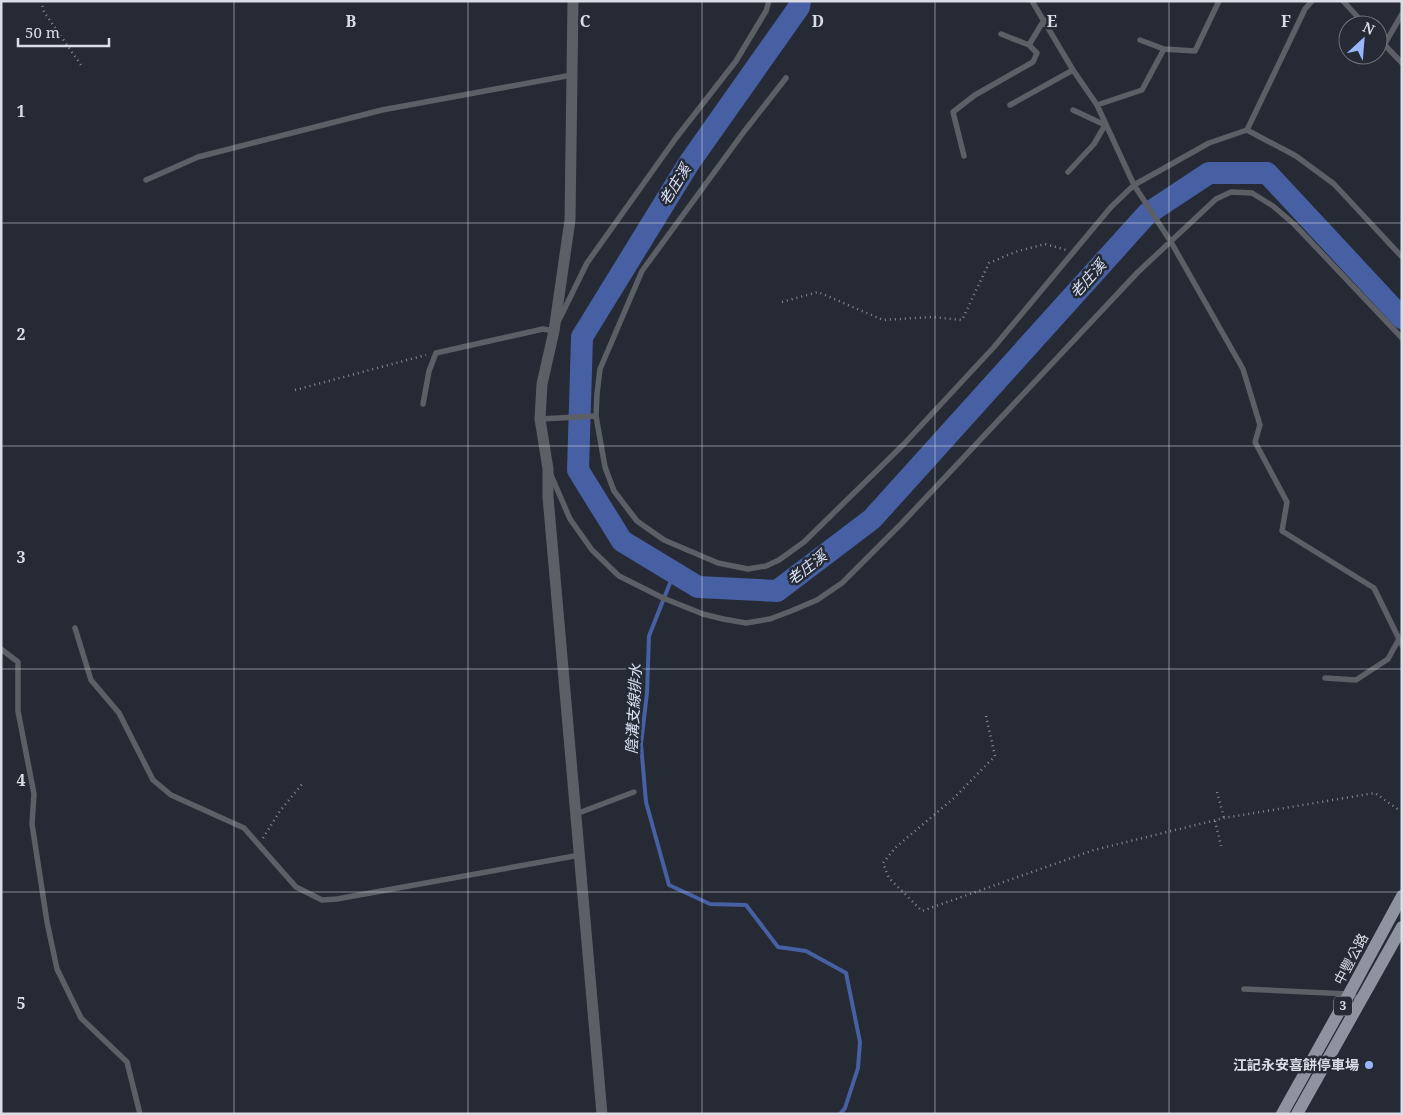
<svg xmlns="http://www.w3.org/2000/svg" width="1403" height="1115" font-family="'Noto Serif','Noto Sans TC',serif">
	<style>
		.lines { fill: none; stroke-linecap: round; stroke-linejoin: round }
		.stream { stroke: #475fa3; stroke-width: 4 }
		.river { stroke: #475fa3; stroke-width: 22 }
		.path { stroke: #878b95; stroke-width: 2.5; stroke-dasharray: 1 4; stroke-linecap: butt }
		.lane { stroke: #5c5f65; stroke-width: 5.5 }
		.street { stroke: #5c5f65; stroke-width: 11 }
		.primary { stroke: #8e939f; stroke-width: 12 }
		.grid { fill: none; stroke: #dadde5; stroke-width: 1; stroke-opacity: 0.55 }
		.poi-dot { fill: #99b5fd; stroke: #252a35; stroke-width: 2 }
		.labels { text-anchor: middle; stroke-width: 5; stroke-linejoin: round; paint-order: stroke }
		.shield { fill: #252a35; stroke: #a4a7b0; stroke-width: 1 }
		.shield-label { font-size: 12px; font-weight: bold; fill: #dadde5 }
		.street-label { font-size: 14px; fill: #dadde5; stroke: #252a35 }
		.poi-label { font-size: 14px; font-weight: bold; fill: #dadde5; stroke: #252a35; text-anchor: end }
		.water-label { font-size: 15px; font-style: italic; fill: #dbe3f7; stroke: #252a35 }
		.grid-label { font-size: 16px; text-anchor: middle; font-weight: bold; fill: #dadde5; stroke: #252a35; stroke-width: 5; stroke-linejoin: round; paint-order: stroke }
	</style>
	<rect width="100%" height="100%" fill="#252a35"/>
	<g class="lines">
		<path class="stream" d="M674,573l-25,63 -2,57 -6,51 5,58 23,83 41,19 36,1 32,42 28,4 40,22 14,69 -2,26 -13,40 -5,6"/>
		<path class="river" d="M800,1l-1,6 -110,156 -107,174 -4,133 44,71 76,46 79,4 95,-72 275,-305 62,-41h58l135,145"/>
		<path class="path" d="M41,1l3,11 39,56
			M782,302l36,-10 65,28 49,-3 30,3 27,-57 26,-11 30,-8 21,6
			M295,390l131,-35
			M986,716l9,40 -41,42 -59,50 -12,15 6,15 33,33 172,-61 130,-32 151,-25 24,17h3
			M1217,792l7,26
			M1215,821l6,25
			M263,838l17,-27 23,-28"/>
		<path class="lane" d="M1032,1l41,69 24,35 37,80 37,57 72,127 17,56 -5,17 32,60 -5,29 92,57 28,57
			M1343,1l22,24
			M1001,34l28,11
			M1378,38l24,25
			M1140,40l24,9
			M1384,45l18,-31
			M786,78l-43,55 -101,138 -42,98 -3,25 -1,22 9,51 9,24 23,30 27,19 54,23 30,6 18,-3 13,-6 25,-18 99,-97 91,-98 117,-140 23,-22 75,-42 38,-13 49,26 38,28 68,73
			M1010,105l63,-35
			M1097,105l45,-15 22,-41 31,2 24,-50
			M1247,130l58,-121 7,-8
			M964,156l-11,-44 22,-17 58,-33 4,-9 -8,-8 15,-25
			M1068,172l26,-28 11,-19 -32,-15
			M146,180l52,-23 184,-47 190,-35
			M559,320l28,-57 89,-125 60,-77 30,-50 3,-10
			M423,404l6,-33 7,-18 107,-24 11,2
			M540,419l56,-3
			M551,475l19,44 22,31 27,26 44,22 40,16 20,5 23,4 24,-4 21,-8 26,-11 25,-17 60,-60 236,-251 78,-73 15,-7 21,1 21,13 21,18 108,114
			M75,628l16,52 28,33 34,67 18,15 73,33 52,59 26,13 15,-1 243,-44
			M1,649l17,13v49l16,83 -2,30 15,98 10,47 24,49 46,44 13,52
			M1325,678l31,2 32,-21 11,-20
			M576,814l58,-22
			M1244,989l105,5 12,6"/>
		<path class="street" d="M573,1l-3,219 -16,111 -12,53 -2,35 8,50v28l54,617"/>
		<path class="primary" d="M1282,1114l67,-120 53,-98
			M1297,1114l105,-187"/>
	</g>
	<path class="grid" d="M234,1v1113M468,1v1113M702,1v1113M935,1v1113M1169,1v1113M1,223h1401M1,446h1401M1,669h1401M1,892h1401"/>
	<circle class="poi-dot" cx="1369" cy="1065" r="5"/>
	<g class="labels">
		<rect class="shield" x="1334" y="996.5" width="18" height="19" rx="4"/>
		<g class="shield-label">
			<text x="1343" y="1010">3</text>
		</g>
		<g class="street-label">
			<text transform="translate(1351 959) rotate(-62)" y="5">中豐公路</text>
		</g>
		<g class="poi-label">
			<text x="1359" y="1070">江記永安喜餅停車場</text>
		</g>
		<g class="water-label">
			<text transform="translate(675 185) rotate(-58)" y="5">老庄溪</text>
			<text transform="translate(1088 279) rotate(-48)" y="5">老庄溪</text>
			<text transform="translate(807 568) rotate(-38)" y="5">老庄溪</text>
			<text transform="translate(634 709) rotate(-87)" y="5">陰溝支線排水</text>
		</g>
	</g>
	<g class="grid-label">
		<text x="351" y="27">B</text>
		<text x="585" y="27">C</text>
		<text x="818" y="27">D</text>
		<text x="1052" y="27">E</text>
		<text x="1286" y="27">F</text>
		<text x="21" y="117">1</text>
		<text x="21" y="340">2</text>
		<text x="21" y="563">3</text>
		<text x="21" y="786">4</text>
		<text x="21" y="1009">5</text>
	</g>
	<rect width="1403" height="1115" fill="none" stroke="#dadde5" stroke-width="5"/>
	<g transform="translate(1363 40) rotate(26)"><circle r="24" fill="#252a35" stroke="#6d727b"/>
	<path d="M0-4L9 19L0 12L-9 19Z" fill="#99b5fd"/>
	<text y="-8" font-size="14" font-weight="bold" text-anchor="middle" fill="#dadde5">N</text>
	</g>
	<path d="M18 38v8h91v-8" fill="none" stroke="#dadde5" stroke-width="2.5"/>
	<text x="25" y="38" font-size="15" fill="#dadde5" stroke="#252a35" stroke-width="4" paint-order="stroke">50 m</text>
</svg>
